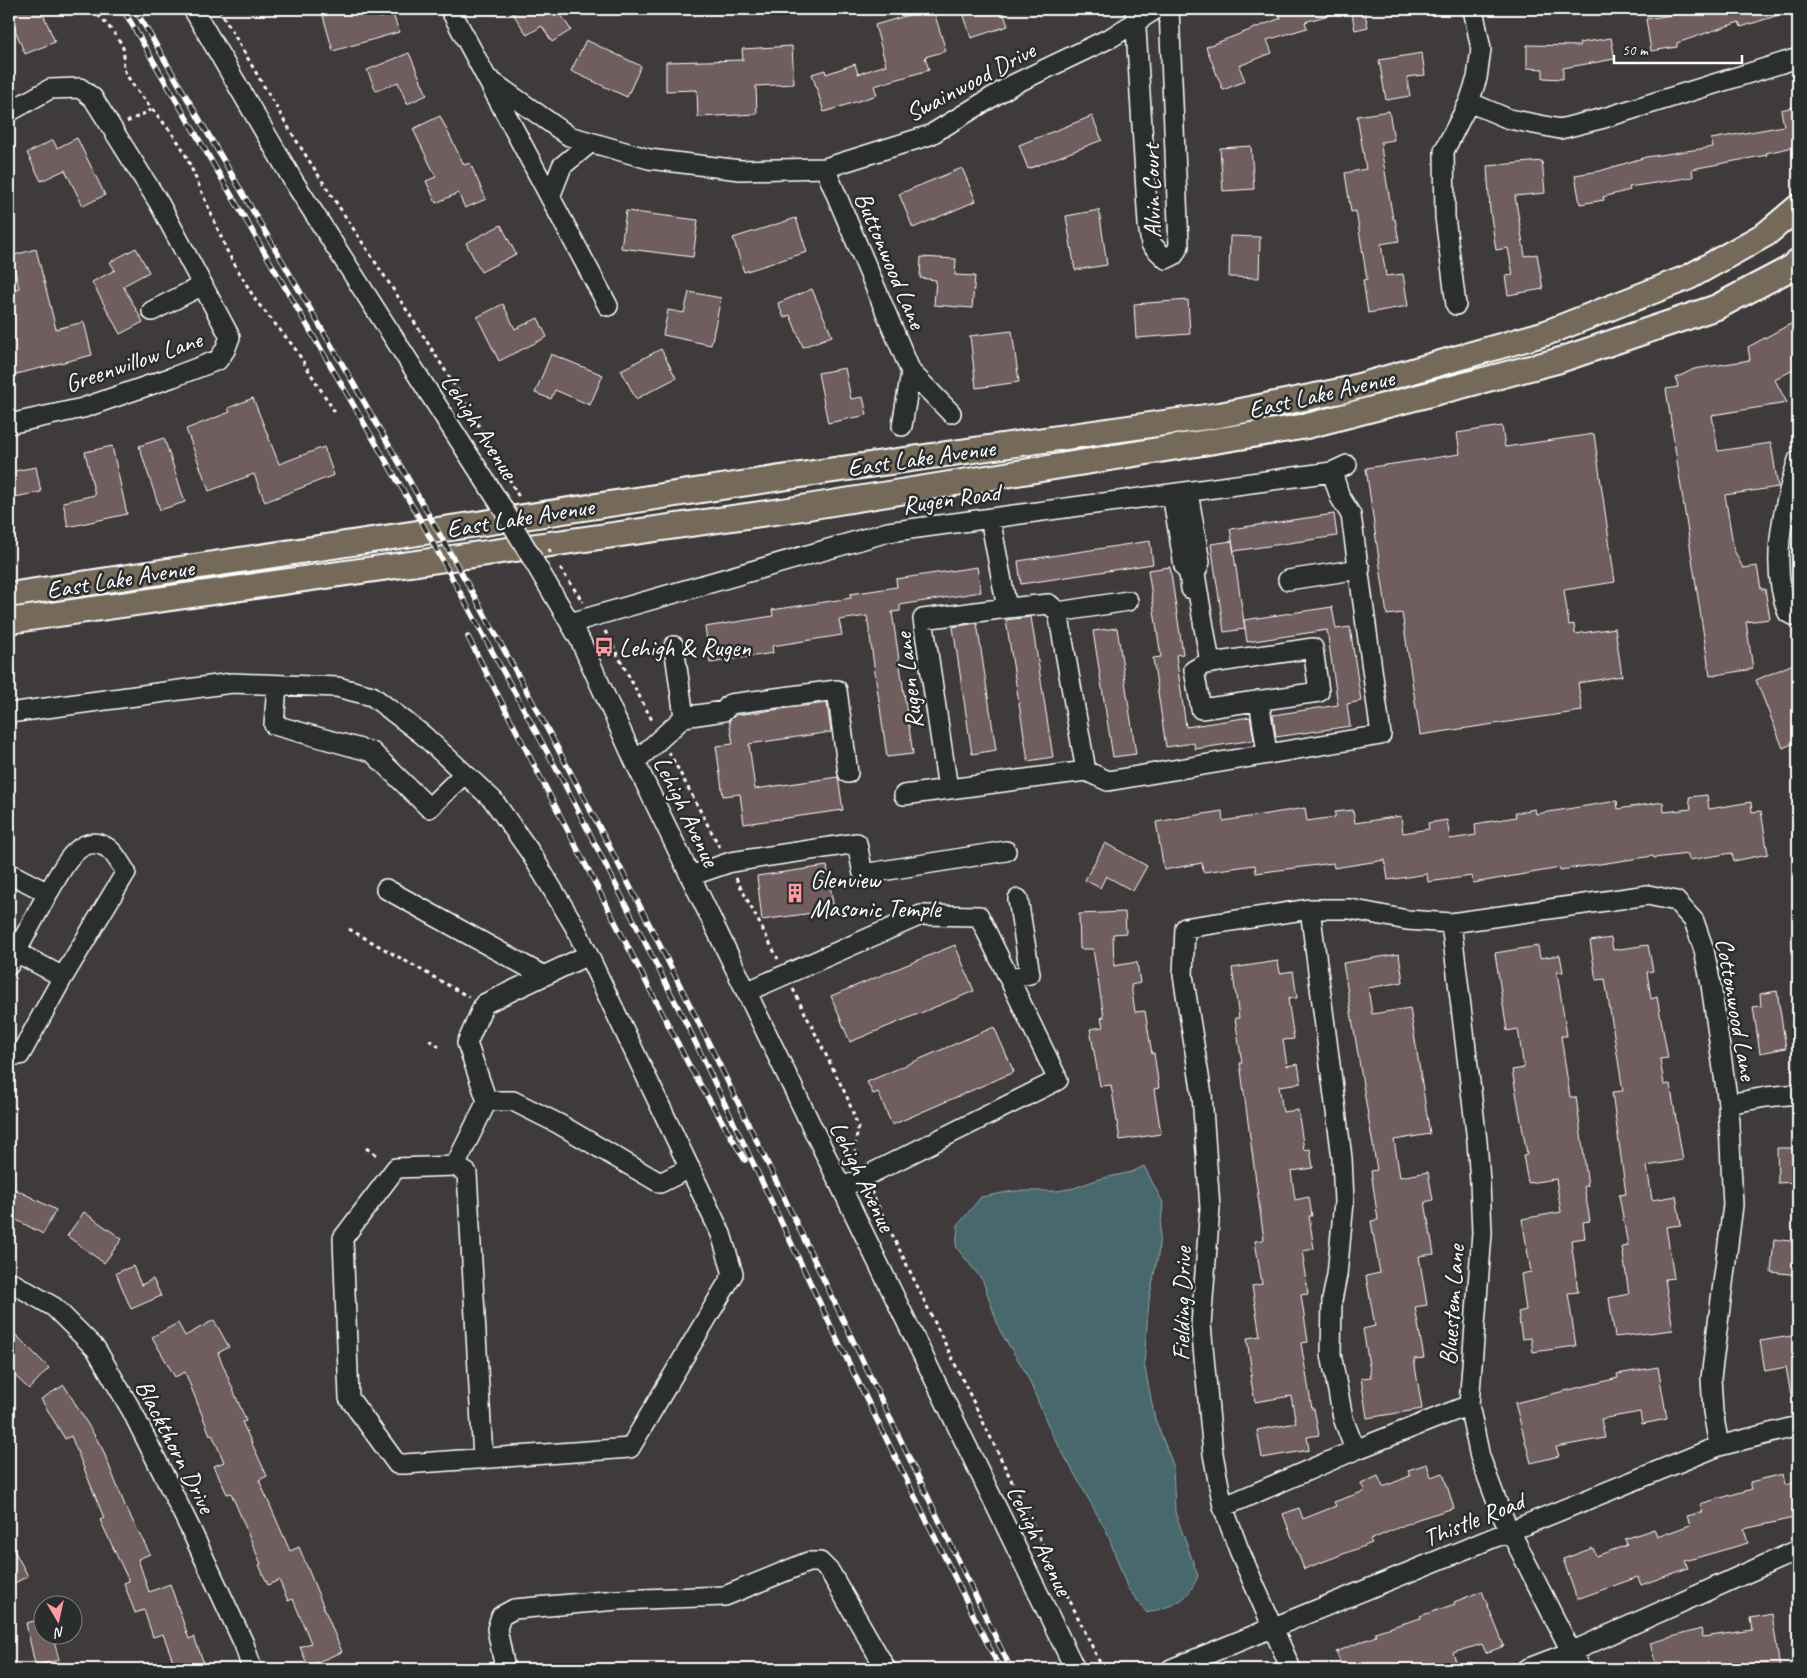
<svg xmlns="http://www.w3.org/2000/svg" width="1807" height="1678" font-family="Caveat,sans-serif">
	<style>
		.water { fill: #4a676e; stroke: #92a4a8 }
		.building { fill: #705d5d; stroke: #fff }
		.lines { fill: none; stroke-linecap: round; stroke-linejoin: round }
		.minor-casing { stroke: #fff; stroke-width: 22 }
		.major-casing { stroke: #fff; stroke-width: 28 }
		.path { stroke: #fff; stroke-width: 3; stroke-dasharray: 4 4; stroke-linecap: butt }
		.minor { stroke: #2a2d2e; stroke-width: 19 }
		.major { stroke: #746a5a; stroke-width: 24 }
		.rail-casing { stroke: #fff; stroke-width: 5.5 }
		.rail { stroke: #2a2d2e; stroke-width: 4; stroke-dasharray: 11; stroke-linecap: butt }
		.minor-bridge-casing { stroke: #fff; stroke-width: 22; stroke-linecap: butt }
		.path-bridge { stroke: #fff; stroke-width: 3; stroke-dasharray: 4 4; stroke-linecap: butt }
		.minor-bridge { stroke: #2a2d2e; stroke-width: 19 }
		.labels { text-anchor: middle; stroke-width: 5; stroke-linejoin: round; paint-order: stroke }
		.street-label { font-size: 25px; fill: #fff; stroke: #2a2d2e }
		.poi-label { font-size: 25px; fill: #fff; stroke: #2a2d2e; text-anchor: start }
	</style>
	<rect width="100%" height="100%" fill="#3f3b3c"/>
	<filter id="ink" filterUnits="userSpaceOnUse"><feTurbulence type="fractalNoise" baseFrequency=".02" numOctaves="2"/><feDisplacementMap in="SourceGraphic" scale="10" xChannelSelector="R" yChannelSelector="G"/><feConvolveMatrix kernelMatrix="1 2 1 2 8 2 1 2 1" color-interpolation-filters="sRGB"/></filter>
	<g filter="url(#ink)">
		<path class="water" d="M1144,1166l19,37 -5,52 -9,45 -5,63 11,56 18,46 2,47 23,64c-13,29 -23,28 -51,37l-20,-26 -20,-55 -56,-100 -26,-61 -25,-40 -17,-50 -27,-34 2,-22 23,-28 32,-6h44l17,-3 25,-9 33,-7z"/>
		<path class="building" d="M9,9h32l14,33 -30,12 -16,-39z
			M346,9h30l3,9 14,-4 6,18 -66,19 -10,-35z
			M510,9h47l14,21 -19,12 -10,-16 -15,9z
			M929,9h4l13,42 -21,6 4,13 -55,16 3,9 -53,17 -12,-38 13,-4 1,4 29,-10 3,10 28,-9 -11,-40z
			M962,9h40l6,17 -37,12z
			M1278,9h61v3l-34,10 2,6 -40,12 5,13 -33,13 6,15 -22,9 -17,-43 75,-29z
			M1351,9h13l4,18 -13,3z
			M1682,9h106v3l-47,15 -2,-5 -62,21v4l-26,4 -5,-32 38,-6z
			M1611,38l4,21 -52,9v11l-20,-1v-9l-16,-1v-23l53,1 -1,-3z
			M586,40l55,26 -14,31 -56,-26z
			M792,46l2,38 -38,2 1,28 -59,3 -1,-27 -31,1v-29l77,-2 -1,-11z
			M409,53l18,42 -20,9 -9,-22 -22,9 -9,-21z
			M1422,53l3,22 -18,2 3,19 -24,4 -7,-40z
			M1798,106v40l-32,7 1,2 -75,14 1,8 -64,10 1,3 -27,7 1,3 -24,4 -5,-29 25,-4 46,-14 67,-10 -2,-8 73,-13 -3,-16z
			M1389,111l5,29 -13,2 1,12 11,65h2l4,22 -18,3 5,32 17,-2 5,32 -40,7 -5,-33 4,-1 -11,-68 -5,1 -6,-39 21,-4 -9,-53z
			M440,116l24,49 6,-2 16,36 -21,9 -7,-15 -22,10 -10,-22 10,-4 -23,-48z
			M1092,116l10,24 -74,29 -9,-24z
			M77,138l28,57 -22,11 -18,-36 -24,11 -14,-28 26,-13 4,8z
			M1251,146l3,43 -31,2 -3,-43z
			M1542,161l3,32 -30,3 10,60 12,-2 6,35 -35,6 -3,-19 8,-1 -5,-27 -12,2 -6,-40 -3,-44z
			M962,168l14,33 -63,27 -14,-34z
			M1099,210l8,55 -32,5 -9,-54z
			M626,211l72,9 -5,37 -72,-9z
			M796,218l11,34 -63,20 -11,-34z
			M501,225l15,29 -35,18 -15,-29z
			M1230,236l30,1 -1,41 -30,-1z
			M136,248l13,24 -26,14 20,36 -23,12 -28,-52 23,-12 -5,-8z
			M36,249l20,80 28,-7 8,33 -83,21v-86l10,-2 -8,-32z
			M921,257l35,2 -1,16 20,1 -3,32 -38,-3 2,-25 -16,-2z
			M812,289l20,47 -29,11 -13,-32 -6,3 -6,-15z
			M689,292l32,6 -10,47 -48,-10 5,-25 16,3z
			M1188,300l2,34 -54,4 -2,-34z
			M503,304l12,25 23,-11 9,19 -48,24 -22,-44z
			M1798,320v47l-23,13 12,23 -75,12 6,36 53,-8 7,44 -53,8 9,55 9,18 14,-2 4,23h4l5,30 -24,3 7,47 -43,7 -44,-287 12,-2 -2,-9 18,-9 56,-9 -2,-13z
			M1012,331l7,51 -43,6 -6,-52z
			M661,349l15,29 -40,21 -15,-29z
			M551,354l52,21 -13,30 -35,-15 -4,9 -16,-6z
			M845,368l6,31 12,-2 4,18 -39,8 -10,-50z
			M253,398l26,66 45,-17 10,28 -69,27 -11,-28 -45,17 -23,-62 44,-17 -2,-4z
			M1502,426l3,21 89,-13 21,148 -51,8 5,35 5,-1 1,10 40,-6 7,48 -44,7 4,28 -162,24 -18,-122 -15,2 -21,-147 94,-14 -3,-21z
			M164,438l21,64 -25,8 -21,-64z
			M112,446l15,68 -59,13 -5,-25 32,-7 -10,-43z
			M36,467l5,25 -32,6v-26z
			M1334,514l3,22 -103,15 -4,-22z
			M1150,541l3,23 -132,20 -3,-23z
			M1232,541l13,88 -21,3 -13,-88z
			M977,567l4,25 -81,13v6l-8,1 21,142 -26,3 -20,-141 -28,4 3,15 -70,11 1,7 -63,10 -5,-36 68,-11 -1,-6 79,-12 -1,-4 47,-7 -1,-8z
			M1170,567l13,87 -7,1 10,72 64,-10 4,23 -59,9 -1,-6 -28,4 -13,-89 8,-1 -13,-87z
			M1332,607l4,22 14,-2 11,74 -14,3 3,22 -74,11 -3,-22 65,-10 -11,-75 -80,12 -3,-22z
			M1031,617l22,140 -25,4 -22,-141z
			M977,623l19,127 -24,4 -19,-127z
			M1117,628l19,126 -23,3 -20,-126z
			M1798,662v79l-15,7 -27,-68z
			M827,703l4,29 -82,12 6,45 83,-12 5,33 -99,14 -4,-30 -17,2 -7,-50 17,-2 -4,-24 7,-5z
			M1707,795l2,14 42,-7 1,10 9,-1 7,43 -34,7 -2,-8 -43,7 -1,-6 -34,4 -1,-2 -93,14v-2l-87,15 -1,-7 -44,6 -1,-8 -39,6 -3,-20 -51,8 -1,-5 -77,10 -1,-8 -52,7 -1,-9 -38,7 -8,-48 66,-11 1,10 82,-13 2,13 28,-4v-5l18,-2 2,13 46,-7 2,17 26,-4 -1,-6 19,-3 3,19 26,-4 -1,-11 41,-7 -1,-4 20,-4 1,5 81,-13 1,8 45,-7 1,10 27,-3 -2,-12z
			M1105,843l42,23 -14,25 -27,-15 -6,12 -15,-8z
			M827,866l7,44 -72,10 -5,-44z
			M1125,912l1,21 -13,1 1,32 23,-4 3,21 -9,2 4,27 10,-1 7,43 2,-1 5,35 -5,1 7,45 -41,6 -9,-55 -11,1 -10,-57 13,-2 -2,-9 3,-1 -11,-68h-13l-1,-35z
			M1611,938l2,12 35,-5 5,26 -6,1 4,27 6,-2 11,61 -8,1 4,26 6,-1 13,76 -36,6 5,34 24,-4 5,29 -15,2 8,51 -9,1 8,51 -58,7 -6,-39 20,-4 -7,-47 6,-1 -9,-51 7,-1 -14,-102 11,-1 -18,-112 -9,1 -6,-39z
			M955,945l19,46 -124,51 -19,-46z
			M1538,946l2,12 20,-3 3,17h-6l10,64h-6l9,61h6l12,89h-4l6,35 -7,1 2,16 -14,2 7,52 -10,1 8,53 -43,6 -2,-14 -9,1 -4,-27 8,-2 -5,-36 10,-2 -9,-53 39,-7 -5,-33 -28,4 -5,-28 4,-1 -15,-84 12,-2 -6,-39 -11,2 -12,-78z
			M1399,954l4,28 -35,6 4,26 38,-6 20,126 -36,6 6,37 28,-5 5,28 -8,2 9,52 -15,2 8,49 -12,2 9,51 -10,1 8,50 -55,9 -6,-40 10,-1 -8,-48 12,-3 -9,-50 14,-3 -9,-52 7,-1 -7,-49 6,-1 -34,-207z
			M1278,961l2,12 13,-2 4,27 -9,1 6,40 -11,1 4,26 11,-2 3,19 -22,3 4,26 15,-2 6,40 6,-1 3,19 -22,3 4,29 14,-3 3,19h-3l5,33 -11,2 2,11h-2l5,32 -7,1 7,47 -7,1 11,66h2l5,26 -12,2 2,13 -47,8 -5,-28 39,-7 -5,-27 -36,6 -5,-27h2l-5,-37 13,-2 -8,-50 10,-2 -7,-43 9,-1 -24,-177h2l-7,-45h4l-7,-50z
			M1777,991l9,57 -26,5 -7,-46 8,-1 -1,-12z
			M994,1027l20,45 -122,53 -14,-33 -5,2 -6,-12z
			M1777,1148h21v34l-20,1z
			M9,1186l47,24 -13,24 -34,-18z
			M84,1212l38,27 -18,24 -37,-27z
			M1774,1239l24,3v33l-27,-3z
			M133,1266l8,19 12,-6 8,17 -30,13 -15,-36z
			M214,1320l15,27 -11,6 28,68 -4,1 25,54 -8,4 31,71 9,-4 43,105 -34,14 -8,-19 11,-4 -18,-44 -5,2 -9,-21 -11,5 -9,-20 2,-1 -30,-71 -4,1 -13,-28 10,-4 -12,-28 -2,1 -25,-63 -10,5 -23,-40 26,-14 7,13z
			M9,1328l40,40 -20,21 -20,-19z
			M1798,1335v59l-7,1 -5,-28 -21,4 -5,-30z
			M1658,1367l9,52 -25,5 -2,-12 -39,7 4,19 -49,9 3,9 -28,7 -16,-60 103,-25 -1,-4z
			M64,1385l38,63 24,60 24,46 -12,5 11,33 21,-8 19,55 5,-2 12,32h-30l-13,-35 -10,3 -9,-27 -9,3 -11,-30 5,-2 -29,-61 4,-2 -33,-82 -6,3 -24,-40z
			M1427,1464l4,13 12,-4 11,35 -36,11 -48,21 2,3 -68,26 -21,-55 16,-6 4,11 33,-13 -2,-4 31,-11 -4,-7 17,-8 5,11 27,-11 -2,-6z
			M1783,1474l2,11 13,-3v35l-54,12 4,14 -63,18 3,7 -47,17 -3,-8 -61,22 -14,-40 30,-11 3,8 31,-11 -2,-6 29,-10 3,8 33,-12 -3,-9 16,-4 -3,-8 52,-15 -2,-7z
			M9,1541l19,35 -19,10z
			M1482,1591l22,55 -18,7 -4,-9 -29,9 4,12 -13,4h-6l-2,-7 -24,7h-69l-7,-17 40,-16 -1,-4 46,-14 -1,-2 35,-12 -1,-2z
			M1772,1614l8,55h-123l-7,-26 51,-14 2,8 50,-7 -2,-12z
			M42,1619v17h11l6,24 -17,4v5h-6l-10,-46z"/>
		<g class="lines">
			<defs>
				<path id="minor" d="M193,9l101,173 208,325
					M450,9l158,297
					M1135,12l13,212 3,20 15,15 8,-4 5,-9 -10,-237
					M487,78l82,58 80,23 91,11 85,-2 105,-33 82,-50 100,-48 44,-28
					M1469,102l40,17 51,10 44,-11 194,-60
					M9,112l41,-23 30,-1 13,10 66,105 71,134 -5,13 -7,10 -45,17 -90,31 -74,16
					M825,168l86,204 -9,54
					M550,197l12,-31 28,-23
					M1456,305l-11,-88 -1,-66 25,-49 8,-24 4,-29 -8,-40
					M152,311l51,-26
					M911,372l40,41
					M1798,460c-15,47 -29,105 -10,153l10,4
					M1188,492l12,70 -5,12 15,89
					M1172,494l12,72 5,8 2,15
					M990,518l17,90 42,-4 9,8 28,159
					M533,560l47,80 55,122 440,907
					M1288,580l72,-11
					M1058,612l70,-11
					M570,623l318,-91 444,-60 15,-7
					M1313,648l6,44 -118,17 -7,-39 11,-6z
					M277,685l-3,40 98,27 57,56 35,-34
					M1259,700l8,53
					M9,713l223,-30 105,4 35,9 51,39 70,65 37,52 44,73 147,309 12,40 -103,174 -225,16h-8l-48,-66 -6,-160 53,-70 59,-2 12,7 16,286
					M684,717l40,-6 6,-7 107,-14 11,83
					M635,762l49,-45 -10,-71
					M948,789l-25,-170 84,-11
					M904,795l182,-24 22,10 273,-46 -30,-220 -11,-18 -8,-25
					M9,873l39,20 -39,72
					M690,876l41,-14 126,-19 6,31 143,-23
					M386,889l158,87
					M48,893c12,-19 29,-62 58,-46 8,4 15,18 20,25l-63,105
					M1310,909l32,249 2,44 -7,73 -5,25 -1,54 12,64 12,32
					M1451,923l26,218 3,41 2,51 -13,172 11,52 21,56 79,156
					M1009,978l21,-4 -12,-75
					M746,992l175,-77 58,1 79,164 -216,108
					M9,1055h11l43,-78 -47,-25
					M487,1101h26l46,23 101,59 30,-15
					M1728,1104l38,-7 32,-3
					M455,1166l32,-65 -20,-58 17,-39 104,-49
					M9,1281l45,26 42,42 36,62 58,117 54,116 8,25
					M1223,1507l132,-57 114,-45
					M505,1669l-8,-40 4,-13 13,-7 103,-9 108,-4 83,-34h12l10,10 56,97
					M1171,1669l548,-223 79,-20
					M1291,1669l-52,-119 -16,-43 -10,-53 -12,-129 9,-117 -8,-113 -19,-120 2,-47 125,-19h40l57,11 44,3 197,-28 28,6 18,20 10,29 7,35 17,119 5,101 -22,173 2,34 6,34
					M1526,1669l47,-18 225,-101"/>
				<path id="major" d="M9,595l818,-124 393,-56 125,-25 201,-57 143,-56 77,-43 32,-27
					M9,621l780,-111 518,-84 250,-65 160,-54 72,-38 9,-8"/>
			</defs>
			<use href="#minor" class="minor-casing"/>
			<use href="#major" class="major-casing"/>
			<path class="path" d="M92,9c10,11 26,25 31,39 3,11 -3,17 5,29 16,26 40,47 56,74l44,102 28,48 38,46 42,67
				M219,9c30,51 59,103 91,153 71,111 148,220 210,337
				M127,122l24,-12
				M560,568l23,34
				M605,631l48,91
				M669,752l51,96
				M736,878l42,81
				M349,929l120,68
				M793,989l54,108 11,30 -3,20 2,16
				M429,1040l12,8
				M366,1148l13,9
				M871,1191l232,478"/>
			<use href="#minor" class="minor"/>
			<use href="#major" class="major"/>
			<defs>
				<path id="rail" d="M123,9l298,512 142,260 126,248 149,312 162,328
					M135,9c152,261 307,520 448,787 151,287 286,582 428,873
					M468,637l223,432 54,91"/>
			</defs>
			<use href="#rail" class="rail-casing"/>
			<use href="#rail" class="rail"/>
			<defs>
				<path id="minor-bridge" d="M502,507l31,53"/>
			</defs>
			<use href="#minor-bridge" class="minor-bridge-casing"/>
			<path class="path-bridge" d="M549,549l4,8"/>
			<use href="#minor-bridge" class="minor-bridge"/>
		</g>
	</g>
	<defs>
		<symbol id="bus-bare" viewBox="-9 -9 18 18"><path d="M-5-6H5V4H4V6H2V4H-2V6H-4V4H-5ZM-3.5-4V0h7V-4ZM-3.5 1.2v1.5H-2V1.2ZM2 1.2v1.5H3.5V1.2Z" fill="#ff9aa2" stroke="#2a2d2e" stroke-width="2.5" paint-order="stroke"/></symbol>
		<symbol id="building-bare" viewBox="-9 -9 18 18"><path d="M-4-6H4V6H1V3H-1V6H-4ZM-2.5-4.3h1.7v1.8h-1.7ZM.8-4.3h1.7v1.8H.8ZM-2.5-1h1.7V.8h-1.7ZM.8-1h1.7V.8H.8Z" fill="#ff9aa2" stroke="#2a2d2e" stroke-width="2.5" paint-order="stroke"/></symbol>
	</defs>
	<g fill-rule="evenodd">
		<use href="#bus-bare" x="590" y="633" width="28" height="28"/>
		<use href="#building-bare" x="781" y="879" width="28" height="28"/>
	</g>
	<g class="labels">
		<g class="street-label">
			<text transform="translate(970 81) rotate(-28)" y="9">Swainwood Drive</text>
			<text transform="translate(1151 191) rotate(-91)" y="9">Alvin Court</text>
			<text transform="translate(891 260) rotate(67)" y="9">Buttonwood Lane</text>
			<text transform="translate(133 361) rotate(-19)" y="9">Greenwillow Lane</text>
			<text transform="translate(1321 393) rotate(-13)" y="9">East Lake Avenue</text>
			<text transform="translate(480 426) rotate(57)" y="9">Lehigh Avenue</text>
			<text transform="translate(921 457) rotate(-8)" y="9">East Lake Avenue</text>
			<text transform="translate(951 498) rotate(-8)" y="9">Rugen Road</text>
			<text transform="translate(520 517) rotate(-9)" y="9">East Lake Avenue</text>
			<text transform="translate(120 578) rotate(-9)" y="9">East Lake Avenue</text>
			<text transform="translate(908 681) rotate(-97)" y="9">Rugen Lane</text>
			<text transform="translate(687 811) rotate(64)" y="9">Lehigh Avenue</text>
			<text transform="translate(1737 1009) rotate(80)" y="9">Cottonwood Lane</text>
			<text transform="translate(863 1176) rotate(64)" y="9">Lehigh Avenue</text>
			<text transform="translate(1181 1304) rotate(-89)" y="9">Fielding Drive</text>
			<text transform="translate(1451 1305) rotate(-86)" y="9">Bluestem Lane</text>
			<text transform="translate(176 1446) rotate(63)" y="9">Blackthorn Drive</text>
			<text transform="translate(1473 1519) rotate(-22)" y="9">Thistle Road</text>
			<text transform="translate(1040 1540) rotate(64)" y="9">Lehigh Avenue</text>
		</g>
		<g class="poi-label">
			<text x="619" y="656">Lehigh &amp; Rugen</text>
			<text x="810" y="888">Glenview<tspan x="810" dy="29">Masonic Temple</tspan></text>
		</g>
	</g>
	<rect width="1807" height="1678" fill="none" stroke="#2a2d2e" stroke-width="30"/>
	<rect x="15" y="15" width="1777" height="1648" fill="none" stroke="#fff" stroke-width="2" filter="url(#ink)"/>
	<g transform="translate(58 1620) rotate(171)"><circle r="24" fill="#2a2d2e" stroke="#7f8182"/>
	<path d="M0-4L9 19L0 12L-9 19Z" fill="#ff9aa2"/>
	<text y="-8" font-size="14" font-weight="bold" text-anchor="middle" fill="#ffffff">N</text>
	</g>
	<path d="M1614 55v8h128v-8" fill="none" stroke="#ffffff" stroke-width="2.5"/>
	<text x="1622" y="55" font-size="15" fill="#ffffff" stroke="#2a2d2e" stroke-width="4" paint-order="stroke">50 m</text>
</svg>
